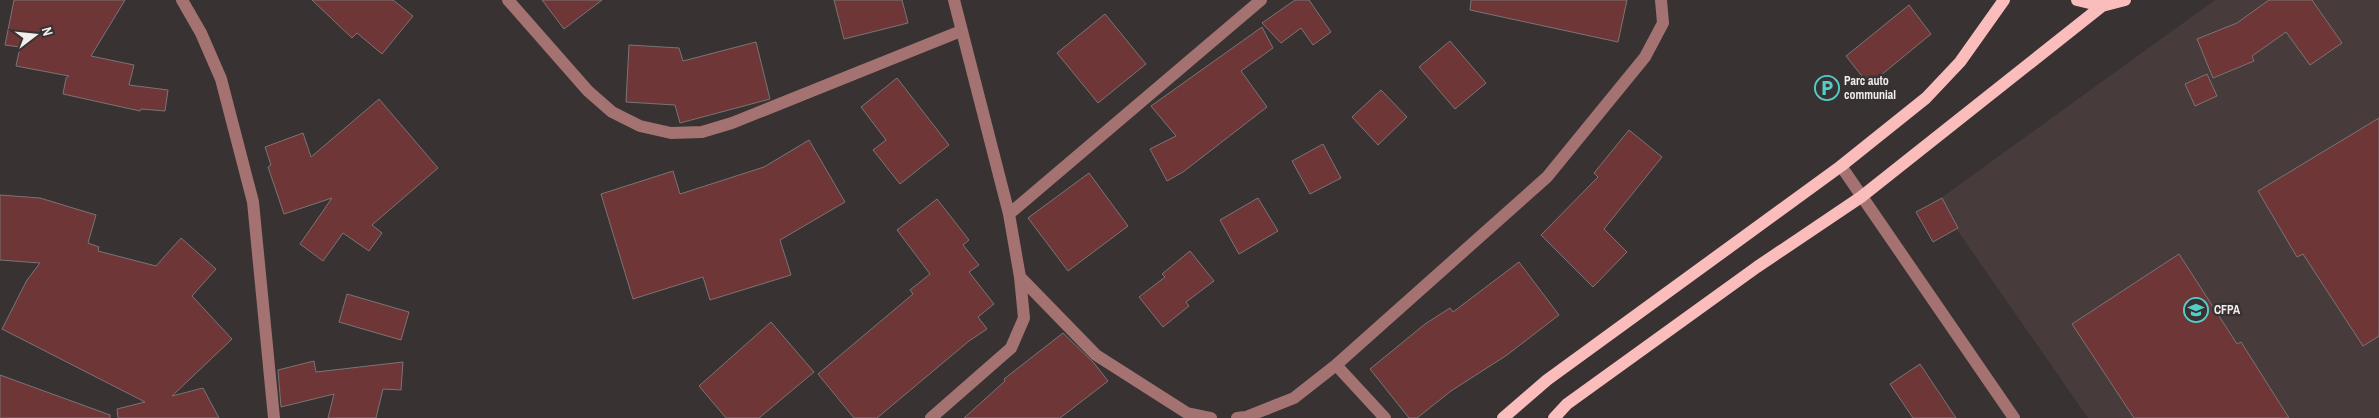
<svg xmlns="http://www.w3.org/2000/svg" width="2379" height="418" font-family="'Archivo Narrow',sans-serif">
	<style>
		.built { fill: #473c3b }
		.building { fill: #6e3636; stroke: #7b7474 }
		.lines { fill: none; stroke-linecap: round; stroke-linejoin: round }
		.minor { stroke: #a47371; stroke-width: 12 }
		.major { stroke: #fbbdbb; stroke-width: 12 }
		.labels { text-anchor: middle; stroke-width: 5; stroke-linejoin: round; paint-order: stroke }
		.poi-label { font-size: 12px; font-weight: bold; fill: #f1eeed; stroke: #383232; text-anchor: start }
	</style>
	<rect width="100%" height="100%" fill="#383232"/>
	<path class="built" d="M2215,0h164v418h-291l-151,-217z"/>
	<path class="building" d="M14,0h111l-34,56 43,9 -5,20 39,5 -3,21 -24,-2 -1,2 -77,-17 3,-16 3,-2 -53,-10 4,-19 -15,-2z
		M312,0h81l20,16 -31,38 -25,-21 -5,5z
		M542,0h60l-38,29z
		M834,0h68l6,23 -64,16z
		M1295,0h14l22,32 -18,13 -12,-17 -20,15 -19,-20z
		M1471,0h156l-9,42 -148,-32z
		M2269,0h43l30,43 -32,22 -24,-33 -34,24 2,5 -41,17 -16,-39 40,-16z
		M1909,5l22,29 -62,51 -23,-29z
		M1105,14l41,50 -48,39 -41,-50z
		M1262,27l11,21 -32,23 26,36 -84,65 -16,9 -17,-32 26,-13 -25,-30z
		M1450,41l36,42 -31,26 -36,-42z
		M756,42l14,57 -90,24 -5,-18 -49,-3 3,-57 50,3 4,13z
		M2207,74l10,22 -22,10 -10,-22z
		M897,78l52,67 -49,39 -27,-34 13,-10 -25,-33z
		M1381,90l26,27 -29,28 -26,-28z
		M379,99l59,69 -66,57 10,8 -13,18 -26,-18 -20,28 -23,-17 32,-46 -48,16 -16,-47 3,-2 -6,-18 38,-14 8,24z
		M2379,118v218l-16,10 -60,-92 -6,3 -39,-66z
		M1629,130l33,27 -58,72 23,23 -34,35 -52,-52 57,-58 -4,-4z
		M809,140l36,62 -65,38 11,35 -81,25 -7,-23 -70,22 -32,-105 72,-23 7,23 84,-27z
		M1323,144l18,34 -31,16 -18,-33z
		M1089,173l39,53 -60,45 -40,-53z
		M0,195l40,3 56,17 -8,28 11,4 -1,4 58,15 25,-28 35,31 -24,27 40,43 -60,57 31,-8 16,30h-101l-1,-9 28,-7 -143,-73 25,-49 13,-17 -40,-3z
		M1258,198l20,33 -39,23 -19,-34z
		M1942,198l16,30 -25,14 -17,-30z
		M937,199l32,41 -6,5 16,20 -10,7 25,32 -16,13 9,12 -18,12 -92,77h-23l-36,-44 95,-80 -3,-4 20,-16 -33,-44z
		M1190,251l24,30 -28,21 3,4 -26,21 -24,-30 26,-20 -3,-3z
		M2179,254l58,90 4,-2 48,76h-155l-62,-94z
		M1519,262l40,53 -52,40 -56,36 -34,27h-8l-39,-49 55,-45 25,-16 3,4z
		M347,294l62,18 -8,28 -62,-18z
		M771,322l43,50 -55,46h-33l-27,-32z
		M1063,333l31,30 14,18 -48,37h-96l41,-37 -1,-2z
		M314,361l2,11 87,-10 -2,28 -18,-1 -7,29h-48l6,-24 -53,13 -3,-37z
		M1920,364l36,54h-43l-23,-34z
		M0,375l110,40v3h-110z"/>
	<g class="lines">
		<path class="minor" d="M182,0l19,33 20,46 32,123 21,216
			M508,0l80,91 24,21 28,14 31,7 31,-1 30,-9 229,-92
			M1841,166l173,252
			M1009,214l252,-214
			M1020,277l76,78 91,58 24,5
			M1336,365l49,53
			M931,418l80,-70 13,-30 -4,-41 -11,-63 -55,-214
			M1237,418l9,-1 48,-19 42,-33 211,-188 98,-120 18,-34 -2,-23"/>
		<path class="major" d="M2077,0l25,6 23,-6
			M1503,418l44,-38 294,-214 85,-68 34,-36 44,-62
			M1554,418l13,-14 190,-137 104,-70 241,-191"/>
	</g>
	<defs>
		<symbol id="parking-ring" viewBox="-11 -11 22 22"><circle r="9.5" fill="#383232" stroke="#54cdc8" stroke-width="1.5"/><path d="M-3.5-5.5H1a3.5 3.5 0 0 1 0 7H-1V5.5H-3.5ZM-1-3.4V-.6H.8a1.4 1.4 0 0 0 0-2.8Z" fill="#54cdc8"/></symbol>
		<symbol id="university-ring" viewBox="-11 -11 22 22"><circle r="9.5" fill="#383232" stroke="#54cdc8" stroke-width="1.5"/><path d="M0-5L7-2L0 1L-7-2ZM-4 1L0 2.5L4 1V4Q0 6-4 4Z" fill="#54cdc8"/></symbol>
	</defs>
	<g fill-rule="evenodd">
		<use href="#parking-ring" x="1813" y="74" width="28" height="28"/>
		<use href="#university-ring" x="2182" y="296" width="28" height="28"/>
	</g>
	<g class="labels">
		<g class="poi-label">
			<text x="1844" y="85">Parc auto<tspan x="1844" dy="14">communial</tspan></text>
			<text x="2214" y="314">CFPA</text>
		</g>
	</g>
	<g transform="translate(35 35) rotate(74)" stroke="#383232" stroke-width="4" paint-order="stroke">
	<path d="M0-4L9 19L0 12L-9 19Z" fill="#f1eeed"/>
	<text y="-8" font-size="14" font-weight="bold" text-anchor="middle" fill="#f1eeed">N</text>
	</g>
</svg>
